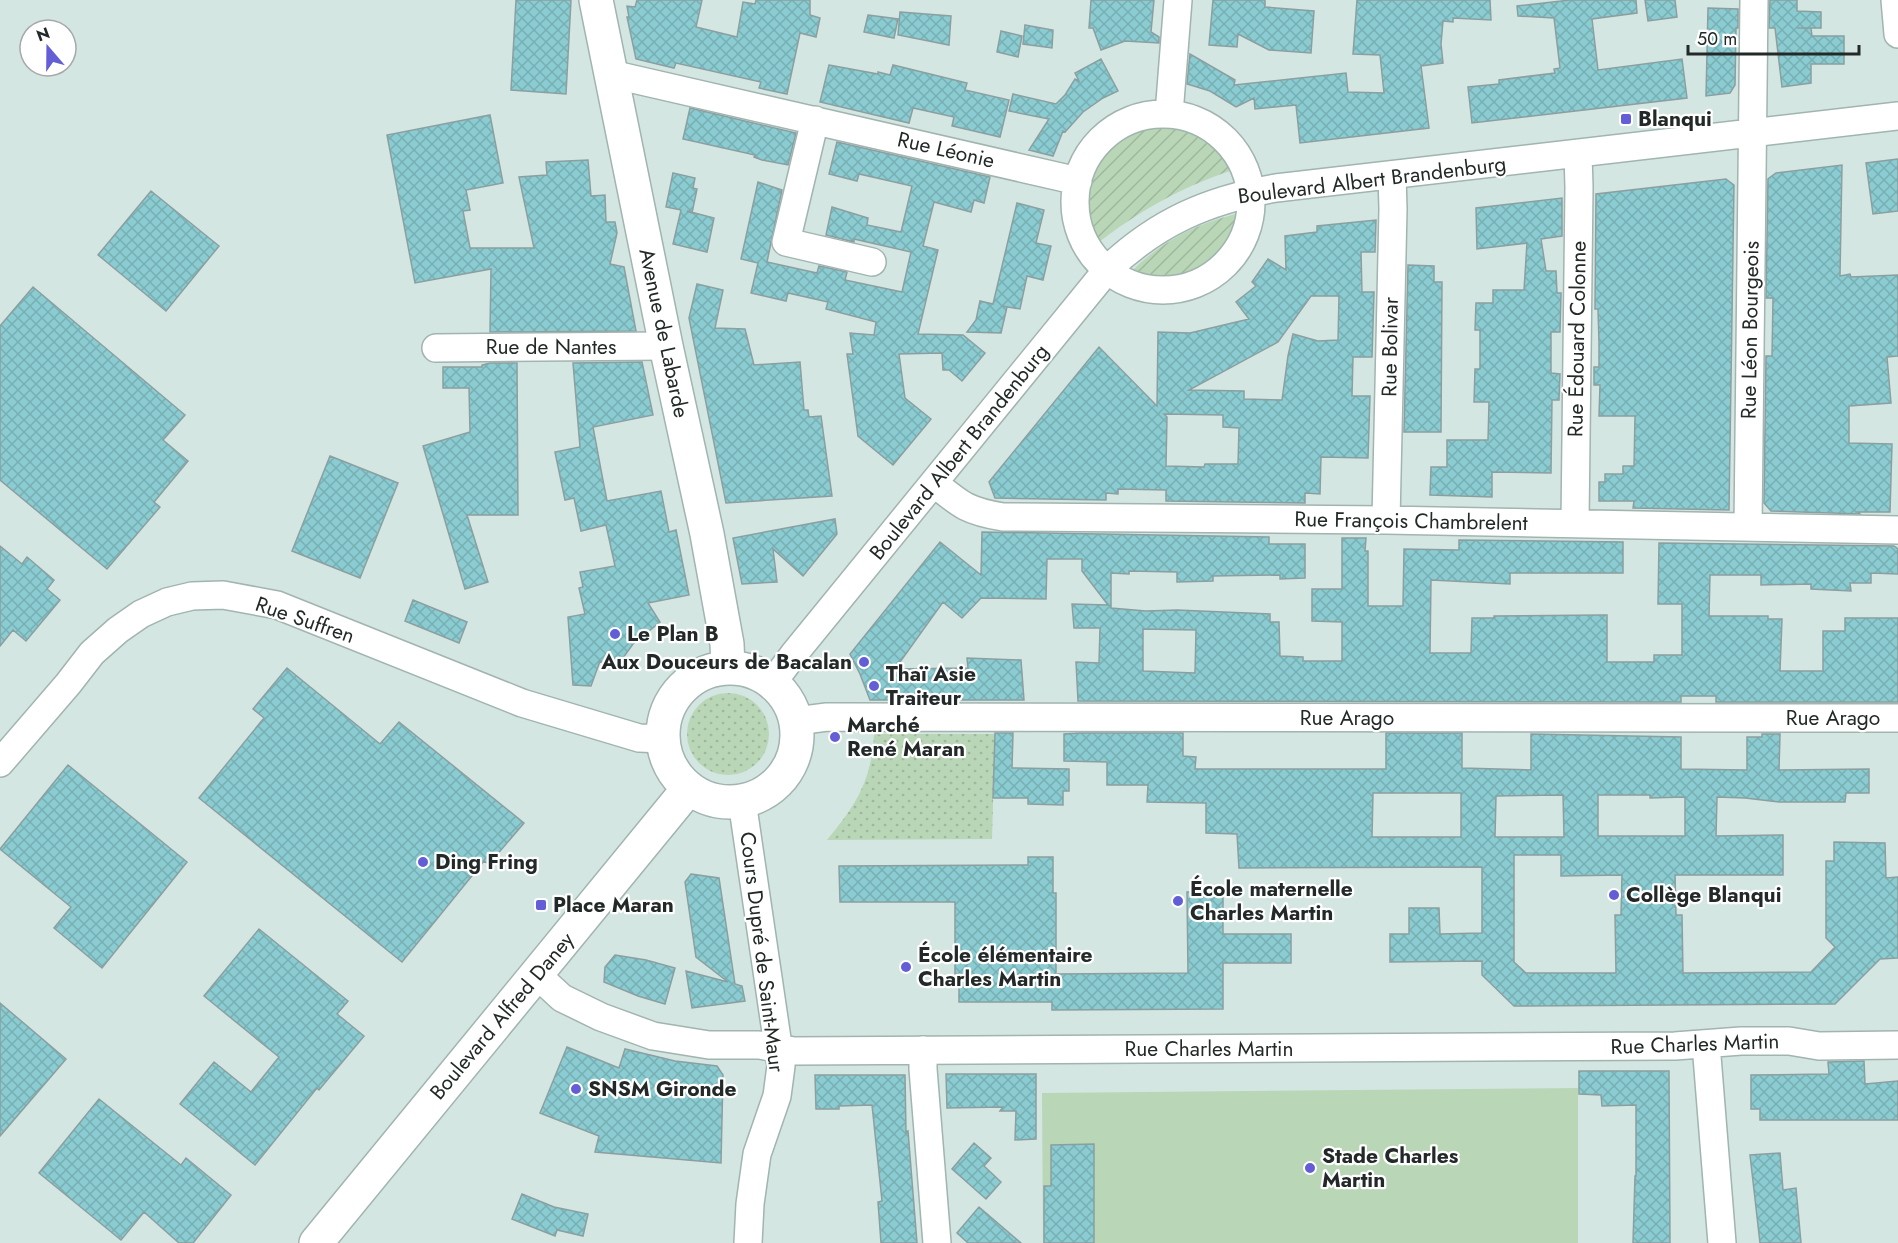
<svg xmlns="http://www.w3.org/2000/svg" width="1898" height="1243" font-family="Jost,sans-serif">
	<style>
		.grass { fill: url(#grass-dots) }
		.garden { fill: url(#garden-furrows) }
		.pitch { fill: #b9d6b7 }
		.building { fill: url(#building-cross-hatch); stroke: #8c9fa0; stroke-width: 1.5; fill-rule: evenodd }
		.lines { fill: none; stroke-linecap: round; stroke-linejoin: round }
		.minor-casing { stroke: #a1b4b0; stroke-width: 30 }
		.major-casing { stroke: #a1b4b0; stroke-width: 36 }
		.minor { stroke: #fff; stroke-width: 27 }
		.major { stroke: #fff; stroke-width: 33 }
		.poi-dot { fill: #635dd6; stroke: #fff; stroke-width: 2 }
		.labels { text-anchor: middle; stroke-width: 4.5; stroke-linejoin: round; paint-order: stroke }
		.poi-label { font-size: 21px; font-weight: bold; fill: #222928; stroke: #fff; text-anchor: start }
		.street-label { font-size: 21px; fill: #222928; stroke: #fff }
	</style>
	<defs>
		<pattern id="grass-dots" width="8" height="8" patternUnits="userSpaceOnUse" patternTransform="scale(1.5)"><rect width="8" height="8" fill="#b9d6b7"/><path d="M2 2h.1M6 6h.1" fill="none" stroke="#9fb89d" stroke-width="1.8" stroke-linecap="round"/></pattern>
		<pattern id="garden-furrows" width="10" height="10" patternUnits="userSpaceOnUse" patternTransform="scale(1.5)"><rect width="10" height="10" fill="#b9d6b7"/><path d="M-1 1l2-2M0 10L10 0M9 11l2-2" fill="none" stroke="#9fb89d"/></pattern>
		<pattern id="building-cross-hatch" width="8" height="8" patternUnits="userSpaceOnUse" patternTransform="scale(1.5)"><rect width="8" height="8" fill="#8accd1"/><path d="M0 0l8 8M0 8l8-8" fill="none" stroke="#77afb3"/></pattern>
	</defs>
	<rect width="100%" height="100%" fill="#d3e6e2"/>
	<path class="grass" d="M687 734a41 41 0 1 1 82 0a41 41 0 1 1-82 0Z
		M874,734h121l-3,105 -165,1c29,-35 45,-60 47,-106z"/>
	<path class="garden" d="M1163,119c32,5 57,22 70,51 -52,17 -96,42 -139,76 -4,-11 -10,-23 -12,-35 -10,-50 40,-82 81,-92z
		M1245,212l3,12c-12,29 -51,53 -82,56 -13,1 -25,-3 -37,-6 31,-33 72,-53 116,-62z"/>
	<path class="pitch" d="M1578,1088v155h-535l-1,-150z"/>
	<path class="building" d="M516,0h55l-5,94 -55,-4z
		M637,0h65l-6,27 41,10 6,-35 12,2 1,-4h54v15l10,3 -4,19 -16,-4 -13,61 -28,-6 2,-6 -85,-19 -2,5 -38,-9 -9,-42h2l-2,-11 8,1z
		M1091,0h63l-3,32 8,5v6l-34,-2 -24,9 -8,-22h-4z
		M1213,0h52v7l49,4 -3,42 -42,-3 -31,-16 -1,13 -28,-2z
		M1357,0h133l1,20 -38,-2v4l-10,-1 -2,23 2,19 -22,3 8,62 -129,15 -4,-38 -41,4 -1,-11 -18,9 -26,-16 -23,-7 3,-30 45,26 -1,5 112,-12 2,19 36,1 -4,-38 -27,-1z
		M1570,0h66l1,13 -45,6 6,51 84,-11 5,39 -215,25 -4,-36 31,-3v-4l56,-7 -1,-4 6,-1 -6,-50 -36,-2 -1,-10z
		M1645,0h30l2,17 -29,4z
		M1770,0h27v11l24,1v16h-24h14l1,8h32v28h-33v19l-29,4 -7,-59h-6z
		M1708,8l30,1v19h-2l-1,57 -5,8 -24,3z
		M900,12l51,4 -2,29 -51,-10z
		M868,15l30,4 -4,19 -30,-6z
		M1025,25l28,5 -1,18 -29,-4z
		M1001,31l21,5 -4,21 -21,-5z
		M1101,59l17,32 -15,7 -20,14 -18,20 -2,-1 -10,25 -24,-6 20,-31 -40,-8 4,-17 43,10 9,-9 10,-16 4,2 -4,-8z
		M829,65l49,9v-2l12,3 3,-10 74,18 -2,7 44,10 -9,37 -48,-11 2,-9 -41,-9 -4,15 -89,-21z
		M690,108l106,25 -8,32 -26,-5 -8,-3 1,-2 -72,-16z
		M490,115l13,68 -37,7 4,20 -7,1 7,37h64l-15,-71 28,-2 -1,-13 42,-2 3,36 14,-1 1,27h9l2,11 -7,31 14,3 12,64 -146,1 1,-63 -76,14 -28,-148z
		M837,142l153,35 -6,26 -10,-3 -3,12 -37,-10 -11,44 15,4 -20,84 45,1 22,18 -23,28 -13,-11h-6l-1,-17 -43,1 6,44 26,21 -38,46 -35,-29 -11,-82h6l-3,-21 24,2 2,-13 -50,-13 2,-7 -40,-9 -2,8 -35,-8 7,-30 -17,-4 17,-77 24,8 -15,72 50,11 2,-7 28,6 -2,8 57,12 9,-40 -57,-13v3l-28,-7 6,-28 36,11 -1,7 34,7 11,-46 -53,-12 -2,7 -28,-7z
		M1898,159v52l-25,3 -7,-51z
		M1842,165l-2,111 10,-2 1,3 47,-2v81l-11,1 4,46 -42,3v37l43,1 -2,68h-32l2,2 -89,-3 -7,-8 2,-147h6l1,-58h-7l2,-119 8,-6z
		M673,173l22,5 -2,10 4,1 -5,24 -5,-2 27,7 -7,34 -34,-8 8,-34 -15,-3z
		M1726,179l8,6 -5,325 -96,-2 1,-7h-35v-19h6v-8h18v-8h11l1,-50h-36l1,-31h-6v-18h5v-24l-1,-34h-3l1,-115z
		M151,191l68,55 -53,65 -68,-56z
		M1562,198v38l-21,3 5,32h10l1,22h4l-1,39h-9v41l9,1 -1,26h-7l-1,73 -59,-1v25l-62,-2 1,-28h16v-27h41l1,-38h-15l1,-33h5v-39h-5l1,-27h17v-13h31l3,-47 -50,6 -1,-41z
		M1017,203l27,7 -8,33 15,3 -8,34 -16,-4 -7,33 -18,-3 5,1 -6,26 -34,-1 9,-12 4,-19 13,3z
		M1376,220l-1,32h-14l1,40h12l-2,65h-19l-1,39h18l-2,62 -47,-1 -1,37 -15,-1v10l-139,-2v-11l-48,-1v5l-12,-1v7l-111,-2 -6,-16 110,-135 58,59 1,-74 32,1 59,-14 -13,-17 20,-16 -4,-4 16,-23 18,11 -1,-34 32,-4v-6zM1311,296h28l-1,44 -20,1 -25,-7 -5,22 -6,44 -38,-1v-8l-55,-1 89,-48zM1164,414l59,1v12l16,1 -1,36h-33l-1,3 -38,-1 1,-49z
		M1408,265l26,1v16h8l-1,150h-37z
		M697,284l26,6 -8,38 30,1 9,36 46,-3 4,48h4l1,7 12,-1 11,80 -106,7 -37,-185z
		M33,287l152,128 -22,25 25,21 -34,41 6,5 -53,62 -107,-89v-154z
		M642,362l11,53 -60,12 8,43 6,31 54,-10 8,41 7,-2 13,65 -41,8 12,19 -27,22 -18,25 -15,-8 -9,25 -18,-1 -5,-68 17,-3 -6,-26 4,-1 -3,-15 35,-6 -9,-41 -25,6 -7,-33 -9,2 -10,-48 25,-5 -7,-84z
		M490,363h27l1,152h-51l21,67 -23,7 -42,-143 47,-14 -1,-44h-26v-21h39v-2z
		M330,456l68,27 -38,95 -68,-27z
		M835,519l2,15 -34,42 -30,-27 4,33 -35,2 -9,-46z
		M982,532l287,5v7h36v34l-25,1v-4l-67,1v5l-36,1v-10l-48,-1v3l-18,-1v35l35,3 31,-1 93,4v8h9l1,34 23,1v4h39v-39l-30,-1v-32h30v-51h24l-1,13h3v55h35l1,-57 55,1v-10l164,2v31h-113v11l-79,-4 -1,73h41l1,-35h22v-2l107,-1h6v47h47v-7h28v-51h-24l1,-61 235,3 4,3v25l-27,-1v10h-21l1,8 -40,-2v-5l-50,1v-10h-51l-1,41h59v3h14l-2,52h43v-40h22v-13h53v84h-182v-6h-35v6l-603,-1 -2,-39 23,1 1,-35h-26l-2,-24 36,1 -26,-34v-12h-35l-1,40 -65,-1 -19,20 -19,-16 -48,67 73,-1 -1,-10 54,2 3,40h-154l-10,-26 -10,-20 90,-112 41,33zM1143,629l53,1 -1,43 -52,-2z
		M0,546l22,18 5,-7 27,23 -7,9 13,11 -34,41 -13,-11 -13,16z
		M413,600l54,22 -8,21 -54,-22z
		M287,668l93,76 19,-22 125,101 -35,41 -5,-3 -82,101 -203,-164 65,-80 -11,-9z
		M995,733h18l-1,35 57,1v22h-6v14l-35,-1v-6h-35z
		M1080,733h103v23l13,1 -1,12h191v-36h76v35l69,2v-36l150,3v32l66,1v-33h15v-3h18l-1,36 90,-1v24h-23l-1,9h-66l-34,-4 -28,-1 -1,39 67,-1v40h-108l1,40h6l1,58 128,-1 24,-25 -9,-9v-77h8v-19l51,1 1,35 12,-1v81l-18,1 -45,45 -321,2 -32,-31v-14l-92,1v-28h19v-26h30l1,26 42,-1v-66l-243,1 -2,-34 -31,-1v-30l-59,-1 1,-17h-41v-23l-43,-1v-27zM1373,793h88v44h-89zM1563,795l1,42h-69l1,-41zM1598,795h52v3l35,-1v39h-87zM1514,855h47v21l61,-1 -1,40h-6l1,58h-90l-12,-11z
		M68,765l119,97 -85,106 -48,-40 17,-21 -71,-58z
		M1028,857h25v36h3v81l132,-1 -1,-81h36v42h68v29h-68v46l-171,1v-8h-93v-28h-4v-72h-115l-1,-36 189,-1z
		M691,874l28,4 16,106 7,2 3,15 -53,7 -6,-37 42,11 -32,-25 -11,-75z
		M259,929l89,72 -11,13 27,22 -45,54 -2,-2 -62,77 -75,-61 34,-42 37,30 28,-35 -75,-61z
		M615,955l31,5 29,8 -10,36 -27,-8 -34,-14 1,-15z
		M0,1003l66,56 -66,77z
		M567,1047l52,21 6,-19 50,12 42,5 6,9 -2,88 -126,-11 4,-16 -59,-23z
		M1864,1061l1,23 33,-3v39h-138v-11h-9v-34l78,-1 -1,-12z
		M1579,1071h90l1,172h-37l2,-67h1v-71l-34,1 -1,-11 -22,-1z
		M946,1074h90v65l-21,1 1,-29h-16l3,-4 -56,1z
		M815,1075h90l1,57 2,-1 9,112h-36l-3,-41 4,-1 -10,-96 -33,1v3h-23z
		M99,1099l82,66 5,-7 45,37 -38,48h-14l-35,-31 -23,28 -82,-67z
		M974,1143l17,15 -7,8 17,16 -15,17 -34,-30z
		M1094,1144v99h-50v-57h7v-41z
		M1780,1153l3,37 13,-2 5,55h-41l-10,-88z
		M522,1194l32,13 34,7 -5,22 -26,-6 -2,6 -43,-17z
		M979,1207l42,36h-53l-11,-10z"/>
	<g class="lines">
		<defs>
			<path id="minor" d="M1895,0l3,34
				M611,74l467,107
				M1169,114l9,-114
				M1075 202a88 88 0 1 1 176 0a88 88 0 1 1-176 0Z
				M815,120l-29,122 86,20
				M436,348l230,-2
				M934,483c27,22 33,28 69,34l383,3 512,10
				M1386,520l7,-311 -1,-34
				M1575,523l4,-336 -1,-33
				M1748,526l6,-526
				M773,682l21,-28 313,-384c50,-48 101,-70 169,-82l622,-72
				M796,721l31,-4 1071,1
				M0,763l68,-79 24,-31 26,-23 23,-16 26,-12 25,-6 31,-1 54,10 245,98 117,35 23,1
				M742,801l39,265 -4,30 -20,58 -7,50 -2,39
				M537,975l25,23 39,19 52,19 56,9h50l35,6 881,-5 66,-5h48l30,5 79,-1
				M1706,1044l16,199
				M923,1050v19l14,174"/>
			<path id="major" d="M596,0l70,346 41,188 20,110 1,23
				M663 735a67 67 0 1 1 134 0a67 67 0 1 1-134 0Z
				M316,1243l373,-455"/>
		</defs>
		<use href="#minor" class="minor-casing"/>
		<use href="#major" class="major-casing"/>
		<use href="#minor" class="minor"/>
		<use href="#major" class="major"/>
	</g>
	<g class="poi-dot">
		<rect x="1620" y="113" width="12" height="12" rx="3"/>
		<circle cx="615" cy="634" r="6"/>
		<circle cx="864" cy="662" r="6"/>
		<circle cx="874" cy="686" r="6"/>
		<circle cx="835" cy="737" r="6"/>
		<circle cx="423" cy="862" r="6"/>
		<circle cx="1614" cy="895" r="6"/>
		<circle cx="1178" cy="901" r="6"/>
		<rect x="535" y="899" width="12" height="12" rx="3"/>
		<circle cx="906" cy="967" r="6"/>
		<circle cx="576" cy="1089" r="6"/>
		<circle cx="1310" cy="1168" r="6"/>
	</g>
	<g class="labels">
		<g class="poi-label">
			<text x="1638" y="126">Blanqui</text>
			<text x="627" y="641">Le Plan B</text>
			<text x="852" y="669" text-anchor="end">Aux Douceurs de Bacalan</text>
			<text x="886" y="681">Thaï Asie<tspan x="886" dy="24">Traiteur</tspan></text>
			<text x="847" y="732">Marché<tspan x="847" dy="24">René Maran</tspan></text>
			<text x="435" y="869">Ding Fring</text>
			<text x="1190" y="896">École maternelle<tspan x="1190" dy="24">Charles Martin</tspan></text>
			<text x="1626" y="902">Collège Blanqui</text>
			<text x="553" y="912">Place Maran</text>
			<text x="918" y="962">École élémentaire<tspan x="918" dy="24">Charles Martin</tspan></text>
			<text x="588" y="1096">SNSM Gironde</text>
			<text x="1322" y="1163">Stade Charles<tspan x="1322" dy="24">Martin</tspan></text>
		</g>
		<g class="street-label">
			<text transform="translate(946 150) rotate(13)" y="7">Rue Léonie</text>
			<text transform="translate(1372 180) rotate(-7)" y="7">Boulevard Albert Brandenburg</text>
			<text transform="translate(1750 330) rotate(-89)" y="7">Rue Léon Bourgeois</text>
			<text transform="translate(664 333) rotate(78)" y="7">Avenue de Labarde</text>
			<text transform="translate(1577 339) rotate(-89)" y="7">Rue Édouard Colonne</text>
			<text x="551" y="354">Rue de Nantes</text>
			<text transform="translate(1390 347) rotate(-89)" y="7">Rue Bolivar</text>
			<text transform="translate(959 452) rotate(-51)" y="7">Boulevard Albert Brandenburg</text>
			<text transform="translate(1411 521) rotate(1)" y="7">Rue François Chambrelent</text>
			<text transform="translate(305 620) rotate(19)" y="7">Rue Suffren</text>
			<text x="1347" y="725">Rue Arago</text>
			<text x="1833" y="725">Rue Arago</text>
			<text transform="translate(762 952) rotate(83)" y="7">Cours Dupré de Saint-Maur</text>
			<text transform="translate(502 1016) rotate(-50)" y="7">Boulevard Alfred Daney</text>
			<text transform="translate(1695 1044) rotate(-2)" y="7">Rue Charles Martin</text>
			<text x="1209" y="1056">Rue Charles Martin</text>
		</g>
	</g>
	<g transform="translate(48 48) rotate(340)"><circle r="28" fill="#ffffff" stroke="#a7a9a9" stroke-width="1.5"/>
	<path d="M0-4.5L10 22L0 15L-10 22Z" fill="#635dd6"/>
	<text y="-9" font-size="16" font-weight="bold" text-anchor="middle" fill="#222928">N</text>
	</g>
	<path d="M1688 45v9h171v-9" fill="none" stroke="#222928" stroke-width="3"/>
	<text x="1697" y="45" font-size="18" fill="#222928" stroke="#ffffff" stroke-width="4.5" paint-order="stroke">50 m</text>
</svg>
